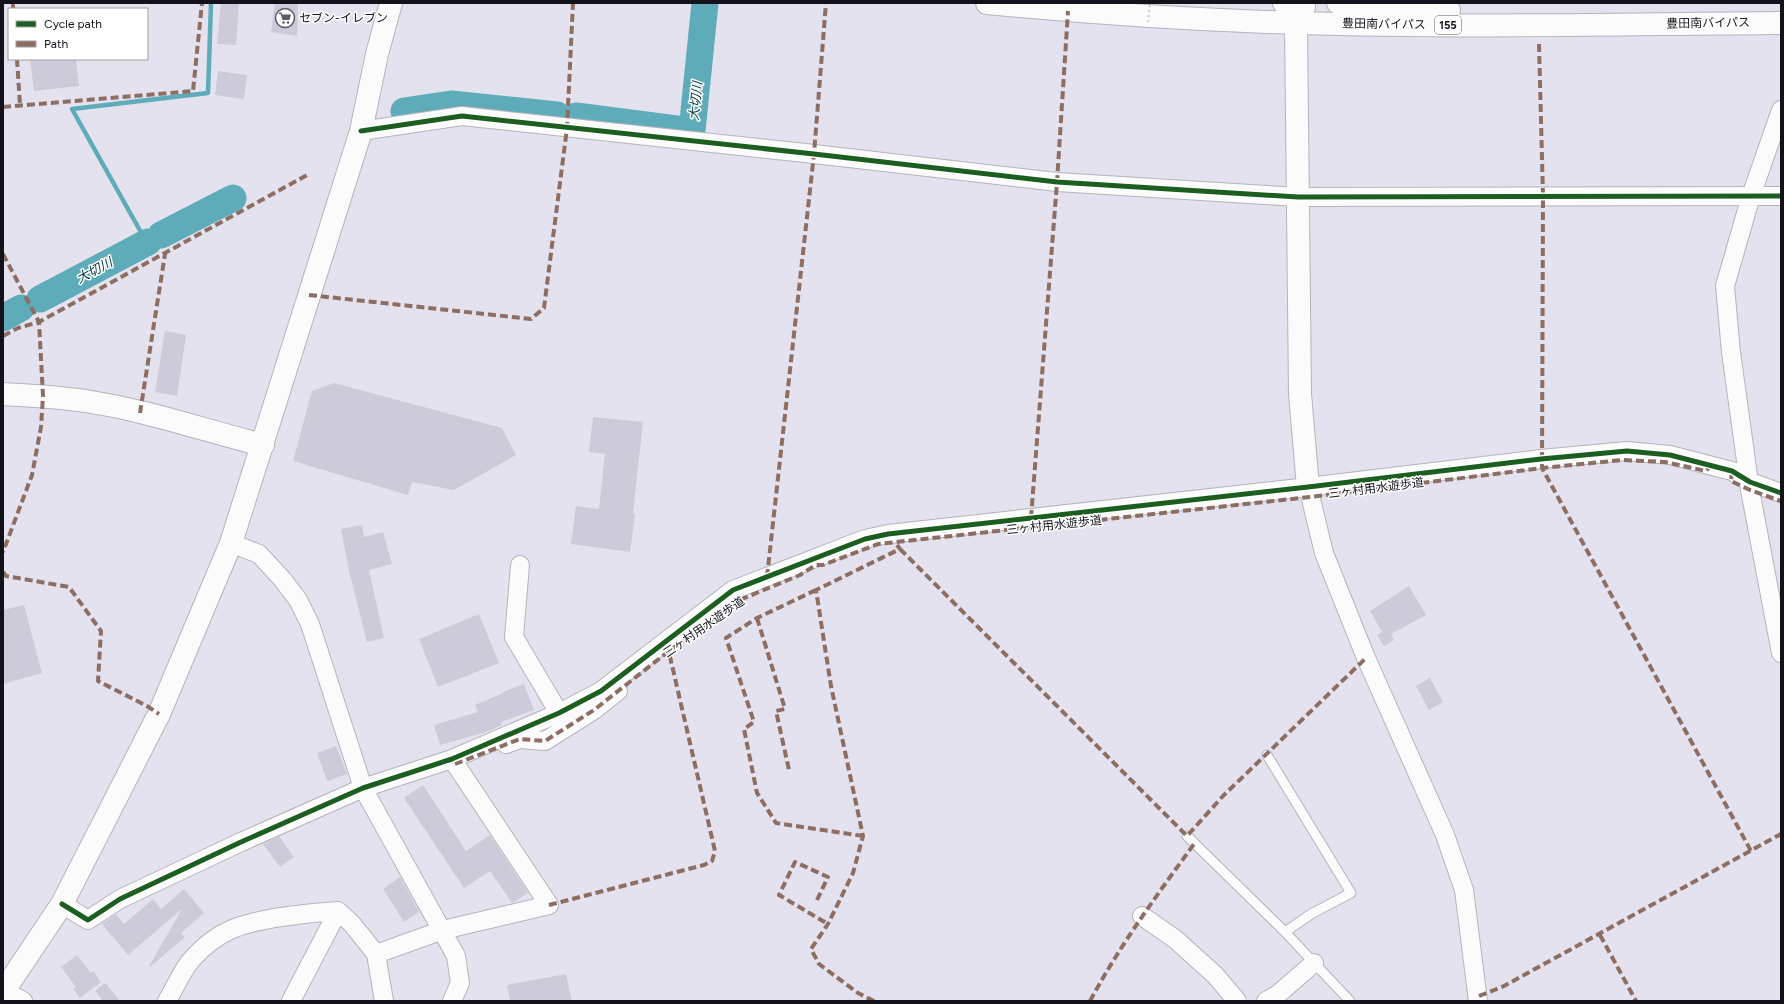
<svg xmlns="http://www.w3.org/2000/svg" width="1784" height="1004" font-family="Figtree,'Noto Sans JP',sans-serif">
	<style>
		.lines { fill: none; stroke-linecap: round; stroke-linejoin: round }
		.stream { stroke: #5eabb9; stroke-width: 4.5 }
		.river { stroke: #5eabb9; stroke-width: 27 }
		.building { fill: #cdcbda }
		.lane-casing { stroke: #b5b3bc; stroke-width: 11 }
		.street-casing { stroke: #b5b3bc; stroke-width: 20 }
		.secondary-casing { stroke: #b5b3bc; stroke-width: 24 }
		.highway-casing { stroke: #b5b3bc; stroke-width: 24 }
		.lane { stroke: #fbfbfc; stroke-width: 9 }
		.street { stroke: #fbfbfc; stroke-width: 18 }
		.secondary { stroke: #fbfbfc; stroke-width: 22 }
		.highway { stroke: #fbfbfc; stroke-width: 22 }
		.path-bridge { stroke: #cfced2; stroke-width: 2.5; stroke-dasharray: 2 3; stroke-linecap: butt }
		.quiet { stroke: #8d6e63; stroke-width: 4; stroke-dasharray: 8 4; stroke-linecap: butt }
		.cycleway-casing { stroke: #fff; stroke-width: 8 }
		.cycleway { stroke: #1b5e20; stroke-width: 5 }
		.labels { text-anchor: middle; stroke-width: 3; stroke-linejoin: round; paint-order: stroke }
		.shield { fill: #fff; stroke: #5a585e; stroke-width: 1 }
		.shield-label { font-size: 11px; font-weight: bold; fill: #131119 }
		.poi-label { font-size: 12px; fill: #131119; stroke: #fff; text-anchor: start }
		.street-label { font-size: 12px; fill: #131119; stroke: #fff }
		.water-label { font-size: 13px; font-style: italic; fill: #04373d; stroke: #fff }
	</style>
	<rect width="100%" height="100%" fill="#e4e2ee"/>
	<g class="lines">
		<path class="stream" d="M147,243l-75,-134 136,-16 3,-90"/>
		<path class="river" d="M404,111l47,-7 106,11
			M576,116l116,15 13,-128
			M161,235l72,-37
			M40,299l108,-57
			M3,318l18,-10"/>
	</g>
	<path class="building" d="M221,3h18l-3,42 -19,-1z
		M275,3h23l-1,33 -26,-4z
		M30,59h46l3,27 -45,5z
		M218,71l29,4 -3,24 -29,-4z
		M165,331l21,4 -9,61 -22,-4z
		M334,383l168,45 14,27 -62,35 -42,-8 -4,13 -115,-34 19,-70z
		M593,417l50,5 -10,91 2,1 -5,38 -59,-8 5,-38 23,3 6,-55 -16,-2z
		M362,525l2,12 19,-5 9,32 -23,6 15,68 -17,4 -18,-71 -8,-42z
		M1409,586l17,29 -35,19 3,6 -10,6 -7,-11 5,-3 -12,-21z
		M24,605l18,68 -39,11v-74z
		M479,614l20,49 -61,24 -19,-48z
		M1430,678l13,24 -14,8 -13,-24z
		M524,684l10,26 -33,12 1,3 -16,7 -46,13 -6,-20 44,-13 -3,-7 28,-12v-1z
		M336,746l11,28 -20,7 -10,-28z
		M423,785l43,66 24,-16 38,58 -16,10 -22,-32 -26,17 -60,-90z
		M279,836l15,21 -14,10 -17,-23z
		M400,877l19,35 -15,10 -21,-33z
		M184,889l20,24 -23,20 4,4 -35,30 -1,-1 33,-57 -54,46 -26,-31 14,-10 8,10 29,-25 8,10z
		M77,955l14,18 2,-2 8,11 -21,16 -7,-9 3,-2 -15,-20z
		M566,974l6,27h-62l-3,-16z
		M105,983l15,18h-17l-8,-10z"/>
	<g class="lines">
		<defs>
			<path id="lane" d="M1267,755l84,138 -40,21 -26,18
				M1187,836l98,96 65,69"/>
			<path id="street" d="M1781,110l-30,86 -26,90 6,66 19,138 31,163
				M361,131l101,-15 352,38 243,28 241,15 483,-1
				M1308,487l16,66 42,105 79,177 19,55 14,111
				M231,543l28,11 24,26 15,20 12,24 53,164 93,168 4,27 -8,18
				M520,565l-6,72 45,76
				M506,744l14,-5 25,2 49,-31 24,-19
				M62,904l26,16 32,-21 121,-57 122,-54 89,-29 107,-46 42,-22 132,-101 132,-51 23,-5 420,-47 233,-28 86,-8 43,4 62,16 18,11 31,11
				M1142,916l33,23 40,36 22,26
				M376,954l67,-24 106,-25 -97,-146
				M4,991l19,10
				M167,1001c8,-13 15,-31 25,-42 27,-30 51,-36 89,-42 19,-3 38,-5 57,-6l14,13 24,30 8,47
				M291,1001l47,-90
				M1266,1001l11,-6 37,-32"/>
			<path id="secondary" d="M1304,7l-8,16 4,371 8,93
				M3,394c30,2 59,3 88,8 58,9 115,29 172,43
				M3,992l59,-88 97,-190 72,-171 130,-412 16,-77 14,-51"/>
			<path id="highway" d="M987,3c103,10 207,17 311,20 161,5 322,1 483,0
				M1284,3l17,8
				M1338,3l11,4 100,3"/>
		</defs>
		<use href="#lane" class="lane-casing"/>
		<use href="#street" class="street-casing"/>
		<use href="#secondary" class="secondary-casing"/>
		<use href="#highway" class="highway-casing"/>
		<use href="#lane" class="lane"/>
		<use href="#street" class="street"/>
		<use href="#secondary" class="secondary"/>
		<use href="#highway" class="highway"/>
		<path class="path-bridge" d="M1148,22l2,-19"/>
		<path class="quiet" d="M13,3v6
			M1539,44l4,152 -1,272 209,383
			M17,59l3,46
			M3,107l190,-16 9,-88
			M3,254l36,68 4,74 -2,31 -9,48 -29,77
			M309,295l222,24 13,-11 23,-180 6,-125
			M3,336l15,-8 21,-6 270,-148
			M140,413l25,-159
			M1732,471l-1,10 19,9 31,11
			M1031,518l26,-336 11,-171
			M900,549l287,287 36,-40 143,-138
			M3,572l3,4 63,11 32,44 -3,50 49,25 12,8
			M767,577l47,-423 12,-151
			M816,590l-59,28 -31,20 28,84 -10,7 13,64 19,30 87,13
			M757,618l28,91 -9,2 13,59
			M455,764l65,-25 25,2 49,-31 75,-59 73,-52 58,-24 16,-10h7l55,-21 432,-47 232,-29 80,-8 43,2 41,9 4,-5
			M817,900l11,-23 -33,-15 -16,33 49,29
			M549,905l155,-40 8,-4 3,-10 -47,-203
			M1600,935l36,66
			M1479,996l25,-10 277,-152
			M874,1001l-16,-8 -39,-29 -8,-15 17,-25 25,-51 10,-37 -32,-150 -15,-96 84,-41 -3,-4
			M1090,1001c30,-56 67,-106 104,-157"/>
		<defs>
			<path id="cycleway" d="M361,131l101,-15 352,38 243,28 241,15 483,-1
				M62,904l26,16 32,-21 121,-57 122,-54 89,-29 107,-46 42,-22 132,-101 132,-51 23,-5 420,-47 233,-28 86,-8 43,4 62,16 18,11 31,11"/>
		</defs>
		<use href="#cycleway" class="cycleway-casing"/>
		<use href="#cycleway" class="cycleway"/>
	</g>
	<defs>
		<symbol id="supermarket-ring" viewBox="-11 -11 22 22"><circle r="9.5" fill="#fff" stroke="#5c5a64" stroke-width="1.5"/><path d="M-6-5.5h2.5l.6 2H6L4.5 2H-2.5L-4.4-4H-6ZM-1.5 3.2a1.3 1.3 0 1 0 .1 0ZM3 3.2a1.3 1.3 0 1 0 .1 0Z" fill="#5c5a64"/></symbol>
	</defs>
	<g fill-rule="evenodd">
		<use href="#supermarket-ring" x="274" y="7" width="22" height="22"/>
	</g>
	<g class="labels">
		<rect class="shield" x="1435" y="16" width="26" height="18" rx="3"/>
		<g class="shield-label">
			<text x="1448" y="29">155</text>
		</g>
		<g class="poi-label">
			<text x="299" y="22">セブン-イレブン</text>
		</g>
		<g class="street-label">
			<text transform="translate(1708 23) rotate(-1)" y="4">豊田南バイパス</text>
			<text transform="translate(1384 24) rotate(1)" y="4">豊田南バイパス</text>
			<text transform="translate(1376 488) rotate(-7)" y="4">三ヶ村用水遊歩道</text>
			<text transform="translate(1054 525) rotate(-6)" y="4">三ヶ村用水遊歩道</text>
			<text transform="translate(704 627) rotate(-35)" y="4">三ヶ村用水遊歩道</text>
		</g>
		<g class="water-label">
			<text transform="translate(695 101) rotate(-84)" y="5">大切川</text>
			<text transform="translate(94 270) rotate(-28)" y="5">大切川</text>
		</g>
	</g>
	<rect width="1784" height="1004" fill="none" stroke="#131119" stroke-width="8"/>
	<rect x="8" y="8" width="140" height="52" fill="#ffffff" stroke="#a1a0a3"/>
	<rect x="16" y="21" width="20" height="6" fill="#1b5e20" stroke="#a1a0a3"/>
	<text x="44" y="28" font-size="12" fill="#131119">Cycle path</text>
	<rect x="16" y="41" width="20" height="6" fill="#8d6e63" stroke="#a1a0a3"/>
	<text x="44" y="48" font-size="12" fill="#131119">Path</text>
</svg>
